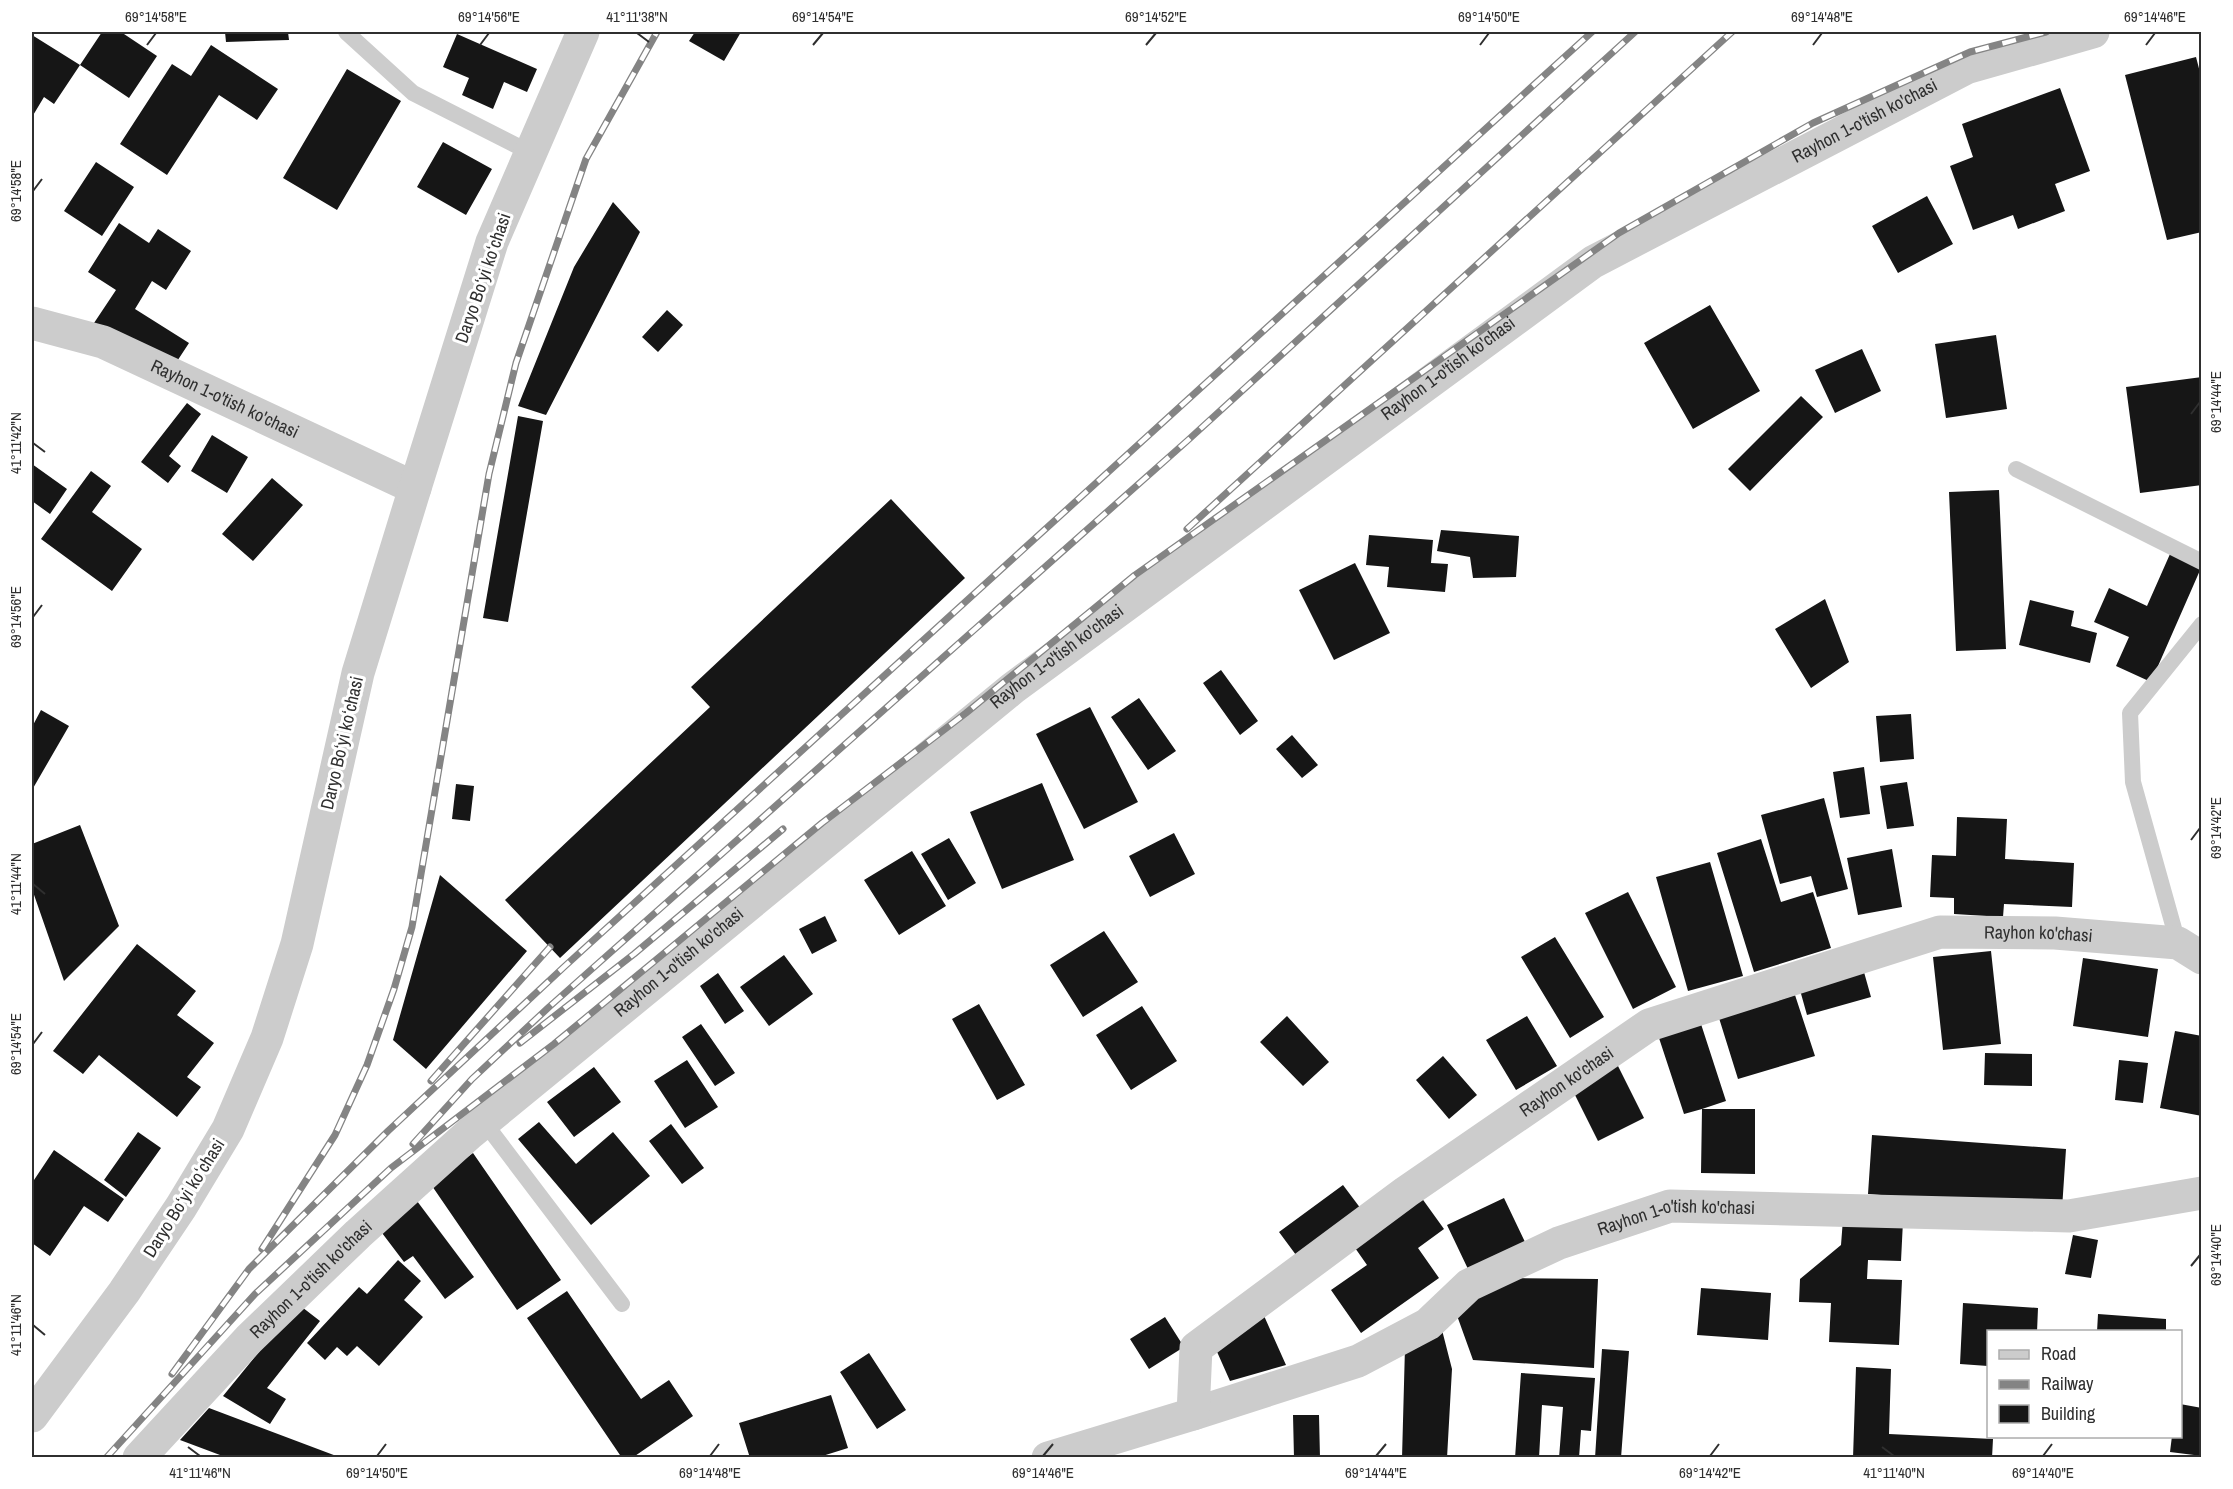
<svg xmlns="http://www.w3.org/2000/svg" width="2233" height="1489" font-family="'Archivo Narrow',sans-serif">
	<style>
		.building { fill: #161616 }
		.lines { fill: none; stroke-linecap: round; stroke-linejoin: round }
		.service { stroke: #ccc; stroke-width: 16 }
		.minor { stroke: #ccc; stroke-width: 33 }
		.rail-casing { stroke: #848484; stroke-width: 7 }
		.rail { stroke: #fff; stroke-width: 4.5; stroke-dasharray: 14; stroke-linecap: butt }
		.ticks { fill: none; stroke: #2f2f2f; stroke-width: 2 }
		.labels { text-anchor: middle; stroke-width: 6; stroke-linejoin: round; paint-order: stroke }
		.street-label { font-size: 18px; fill: #2f2f2f; stroke: #fff }
		.neatline { fill: none; stroke: #2f2f2f; stroke-width: 2 }
		.ticks-label { font-size: 15px; text-anchor: middle; fill: #2f2f2f }
	</style>
	<rect width="100%" height="100%" fill="#fff"/>
	<path class="building" d="M102,32h19l36,24 -28,42 -49,-33 -26,39 -10,-7 -12,20v-82l48,30z
		M225,32h63l1,8 -63,2z
		M695,32h46l-17,29 -35,-20z
		M457,34l80,35 -10,23 -23,-10 -11,27 -31,-14 7,-17 -26,-11z
		M211,45l67,44 -21,31 -38,-25 -52,80 -47,-31 52,-80 19,12z
		M2196,57l6,23v152l-35,8 -42,-165z
		M347,69l54,32 -64,109 -54,-32z
		M2060,88l30,83 -35,13 10,27 -47,18 -5,-14 -40,15 -23,-64 23,-9 -11,-33z
		M443,142l49,27 -26,46 -49,-28z
		M96,162l38,25 -32,49 -38,-25z
		M1927,196l26,48 -55,29 -26,-47z
		M613,202l27,30 -94,183 -28,-9 56,-139z
		M119,223l30,20 9,-14 33,22 -25,39 -14,-9 -17,28 54,34 -19,29 -76,-49 22,-33 -28,-18z
		M1710,305l50,86 -67,38 -49,-86z
		M667,310l16,15 -25,27 -16,-15z
		M1996,335l11,74 -61,9 -11,-74z
		M1862,349l19,42 -46,22 -20,-43z
		M2202,377v108l-62,8 -14,-106z
		M1801,396l22,21 -73,74 -22,-22z
		M187,403l14,11 -32,42 12,10 -13,17 -27,-21z
		M518,416l25,5 -35,201 -25,-4z
		M212,435l36,22 -21,36 -36,-22z
		M32,464l35,25 -17,25 -18,-13z
		M91,471l20,15 -19,26 50,37 -30,42 -71,-52z
		M272,478l31,27 -50,56 -31,-27z
		M1999,490l7,159 -50,2 -7,-159z
		M891,499l74,79 -405,380 -55,-58 205,-193 -19,-20z
		M1441,530l78,6 -3,41 -43,1 -3,-21 -33,-6z
		M1369,535l64,5 -2,23 17,1 -3,28 -58,-5 2,-20 -23,-2z
		M2170,554l31,14 -50,114 -35,-16 13,-29 -35,-15 15,-34 38,18z
		M1355,563l35,70 -56,27 -35,-70z
		M1825,599l24,63 -38,26 -36,-59z
		M2030,600l44,11 -3,15 26,7 -7,30 -71,-18z
		M1221,670l37,51 -18,14 -37,-52z
		M1139,698l37,53 -28,19 -37,-53z
		M1090,707l48,95 -54,27 -48,-95z
		M41,710l28,16 -37,64v-63z
		M1911,714l3,45 -34,3 -4,-46z
		M1292,735l26,30 -16,13 -26,-29z
		M1864,767l6,47 -30,4 -7,-46z
		M1907,782l7,44 -27,3 -7,-43z
		M1042,783l32,77 -72,29 -32,-77z
		M456,784l18,2 -4,35 -18,-2z
		M1824,798l24,91 -31,8 -6,-21 -31,8 -19,-69z
		M1957,817l50,2 -2,40 69,4 -2,44 -68,-3 -1,13 -49,-3v-16l-24,-1 2,-42 24,1z
		M80,825l39,101 -55,55 -32,-92v-45z
		M1174,833l21,41 -45,23 -21,-41z
		M949,838l27,45 -28,17 -27,-46z
		M1761,839l20,63 32,-10 18,56 -77,24 -37,-119z
		M1892,849l10,58 -44,8 -11,-57z
		M912,851l34,55 -47,29 -35,-55z
		M1710,862l33,114 -55,15 -32,-114z
		M440,875l87,76 -101,118 -33,-29z
		M1628,892l48,95 -43,22 -48,-96z
		M825,916l12,25 -25,13 -13,-25z
		M1104,931l34,51 -55,35 -33,-52z
		M1555,937l49,80 -34,21 -49,-81z
		M137,944l59,47 -19,24 37,28 -27,34 14,10 -24,30 -78,-62 -16,19 -30,-23z
		M1991,951l10,93 -58,6 -10,-93z
		M784,955l29,39 -44,32 -29,-39z
		M2083,958l75,11 -10,68 -75,-11z
		M1862,965l9,32 -64,18 -9,-32z
		M718,973l26,38 -19,13 -25,-38z
		M1795,995l20,61 -77,23 -19,-61z
		M979,1004l46,81 -28,15 -45,-81z
		M1142,1006l35,55 -46,29 -35,-55z
		M1287,1016l42,46 -26,24 -43,-44z
		M1527,1016l30,50 -41,24 -30,-50z
		M701,1024l34,49 -20,13 -33,-49z
		M1701,1024l25,77 -24,8h53v65l-54,-1 1,-64 -18,5 -25,-76z
		M2175,1031l27,5v80l-42,-8z
		M1985,1053l47,1v32l-48,-1z
		M1443,1056l34,39 -28,24 -33,-39z
		M687,1060l31,47 -33,21 -31,-47z
		M2119,1060l29,3 -5,40 -28,-3z
		M1616,1062l28,56 -46,23 -28,-56z
		M594,1067l27,35 -47,35 -27,-35z
		M539,1122l37,42 37,-32 37,44 -59,49 -73,-86z
		M671,1124l33,44 -22,16 -33,-43z
		M138,1132l23,16 -35,49 -22,-17z
		M1872,1135l194,14 -4,60 -194,-15z
		M54,1150l70,49 -16,23 -24,-16 -34,50 -18,-13v-60z
		M473,1153l88,127 -44,30 -87,-127z
		M1343,1185l18,24 -65,46 -17,-23z
		M1421,1197l23,32 -26,19 21,30 -78,55 -30,-43 36,-25 -14,-20z
		M1504,1198l21,44 -57,27 -21,-44z
		M417,1201l57,76 -29,22 -32,-43 -9,6 -25,-33z
		M1843,1219l60,2 -2,40 -33,-1 -1,19 35,1 -3,65 -70,-3 2,-39 -32,-1 1,-23 41,-34z
		M2073,1235l25,5 -7,38 -26,-4z
		M398,1260l23,21 -17,19 19,17 -44,49 -22,-20 -10,10 -10,-9 -12,13 -18,-17 52,-56 8,7z
		M1507,1278l91,1 -4,89 -121,-8 -18,-50z
		M1701,1288l70,5 -3,47 -71,-5z
		M567,1291l74,108 28,-19 24,36 -61,42h-10l-95,-140z
		M1963,1303l75,5 -1,24h-49v34l-28,-2z
		M298,1304l22,17 -53,67 19,11 -16,25 -47,-28z
		M1261,1309l25,56 -56,16 -16,-36z
		M2098,1314l68,5v13h-69z
		M1165,1317l19,30 -35,22 -19,-30z
		M1442,1330l10,39 -5,89h-45l3,-111z
		M1602,1349l27,2 -8,107h-26z
		M869,1353l37,57 -29,19 -37,-57z
		M1856,1367l35,2 -2,65 104,5 -1,19h-139z
		M1521,1373l74,5 -4,53 -10,-1 -2,28h-20l4,-51 -21,-2 -3,53h-24z
		M831,1395l17,53 -32,10h-66l-11,-35z
		M2180,1404l22,4v48l-32,-4 2,-16h8z
		M209,1408l130,49v1h-111l-48,-18z
		M1293,1415h26l1,43h-26z"/>
	<g class="lines">
		<path class="service" d="M346,32l67,61 118,60
			M2016,469l186,93
			M2178,943l-45,-161 -3,-69 72,-89
			M484,1122l138,182"/>
		<g class="minor">
			<path id="s1" d="M32,323l71,19 312,146"/>
			<path id="s2" d="M1193,1414l165,-53 70,-37 41,-39 90,-42 111,-37 399,10 133,-23"/>
			<path d="M32,1416l92,-124 57,-85 47,-78 39,-91 30,-94 61,-271 57,-185 77,-246 91,-210"/>
			<path id="s3" d="M139,1458l110,-119 109,-105 111,-100 544,-446 580,-426 373,-194 127,-36"/>
			<path id="s4" d="M1048,1458l145,-44 3,-66 210,-156 243,-167 291,-93 115,1 123,10 24,15"/>
		</g>
		<defs>
			<path id="rail" d="M1187,529l545,-497
				M520,1043l114,-89 149,-125
				M431,1081l119,-134
				M413,1144l59,-65 77,-72 638,-566 448,-409
				M262,1249l73,-114 32,-70 27,-76 18,-62 77,-453 27,-111 70,-204 71,-127
				M172,1374l77,-105 139,-138 177,-165 1027,-934
				M106,1458l149,-164 136,-126 163,-124 268,-221 144,-110 169,-138 484,-342 194,-110 157,-71 76,-20"/>
		</defs>
		<use href="#rail" class="rail-casing"/>
		<use href="#rail" class="rail"/>
	</g>
	<path class="ticks" d="M637,33l12,9M147,45l9,-12M480,45l9,-12M813,45l10,-12M1146,45l10,-12M1480,45l9,-12M1813,45l9,-12M2146,45l9,-12M33,191l9,-12M2191,414l9,-12M33,443l12,9M33,617l9,-12M2191,840l9,-12M33,884l12,10M33,1044l9,-12M2191,1266l9,-11M33,1325l12,10M188,1447l12,9M1882,1447l12,9M377,1456l9,-12M710,1456l9,-12M1043,1456l10,-12M1376,1456l10,-12M1710,1456l9,-12M2043,1456l9,-12"/>
	<g class="labels">
		<g class="street-label">
			<text dy="6" stroke="none"><textPath href="#s3" startOffset="2192">Rayhon 1-o'tish ko'chasi</textPath></text>
			<text transform="translate(483 278) rotate(-71)" y="6">Daryo Boʻyi koʻchasi</text>
			<text dy="6" stroke="none"><textPath href="#s3" startOffset="1706">Rayhon 1-o'tish ko'chasi</textPath></text>
			<text dy="6" stroke="none"><textPath href="#s1" startOffset="208">Rayhon 1-o'tish ko'chasi</textPath></text>
			<text dy="6" stroke="none"><textPath href="#s3" startOffset="1220">Rayhon 1-o'tish ko'chasi</textPath></text>
			<text transform="translate(342 743) rotate(-77)" y="6">Daryo Boʻyi koʻchasi</text>
			<text dy="6" stroke="none"><textPath href="#s4" startOffset="1178">Rayhon ko'chasi</textPath></text>
			<text dy="6" stroke="none"><textPath href="#s3" startOffset="734">Rayhon 1-o'tish ko'chasi</textPath></text>
			<text dy="6" stroke="none"><textPath href="#s4" startOffset="674">Rayhon ko'chasi</textPath></text>
			<text transform="translate(184 1198) rotate(-58)" y="6">Daryo Boʻyi koʻchasi</text>
			<text dy="6" stroke="none"><textPath href="#s2" startOffset="530">Rayhon 1-o'tish ko'chasi</textPath></text>
			<text dy="6" stroke="none"><textPath href="#s3" startOffset="248">Rayhon 1-o'tish ko'chasi</textPath></text>
		</g>
	</g>
	<rect width="2233" height="1489" fill="none" stroke="#ffffff" stroke-width="66"/>
	<rect x="1987" y="1330" width="195" height="108" fill="#ffffff" stroke="#acacac" stroke-width="1.5"/>
	<rect x="1999" y="1350" width="30" height="9" fill="#cccccc" stroke="#acacac" stroke-width="1.5"/>
	<text x="2041" y="1360" font-size="18" fill="#2f2f2f">Road</text>
	<rect x="1999" y="1380" width="30" height="9" fill="#848484" stroke="#acacac" stroke-width="1.5"/>
	<text x="2041" y="1390" font-size="18" fill="#2f2f2f">Railway</text>
	<rect x="1999" y="1405" width="30" height="18" fill="#161616" stroke="#acacac" stroke-width="1.5"/>
	<text x="2041" y="1420" font-size="18" fill="#2f2f2f">Building</text>
	<rect x="33" y="33" width="2167" height="1423" class="neatline"/>
	<g class="ticks-label">
		<text x="156" y="22">69°14'58"E</text>
		<text x="489" y="22">69°14'56"E</text>
		<text x="637" y="22">41°11'38"N</text>
		<text x="823" y="22">69°14'54"E</text>
		<text x="1156" y="22">69°14'52"E</text>
		<text x="1489" y="22">69°14'50"E</text>
		<text x="1822" y="22">69°14'48"E</text>
		<text x="2155" y="22">69°14'46"E</text>
		<text transform="translate(16 191) rotate(-90)" y="5">69°14'58"E</text>
		<text transform="translate(2216 402) rotate(-90)" y="5">69°14'44"E</text>
		<text transform="translate(16 443) rotate(-90)" y="5">41°11'42"N</text>
		<text transform="translate(16 617) rotate(-90)" y="5">69°14'56"E</text>
		<text transform="translate(2216 828) rotate(-90)" y="5">69°14'42"E</text>
		<text transform="translate(16 884) rotate(-90)" y="5">41°11'44"N</text>
		<text transform="translate(16 1044) rotate(-90)" y="5">69°14'54"E</text>
		<text transform="translate(2216 1255) rotate(-90)" y="5">69°14'40"E</text>
		<text transform="translate(16 1325) rotate(-90)" y="5">41°11'46"N</text>
		<text x="200" y="1478">41°11'46"N</text>
		<text x="377" y="1478">69°14'50"E</text>
		<text x="710" y="1478">69°14'48"E</text>
		<text x="1043" y="1478">69°14'46"E</text>
		<text x="1376" y="1478">69°14'44"E</text>
		<text x="1710" y="1478">69°14'42"E</text>
		<text x="1894" y="1478">41°11'40"N</text>
		<text x="2043" y="1478">69°14'40"E</text>
	</g>
</svg>
